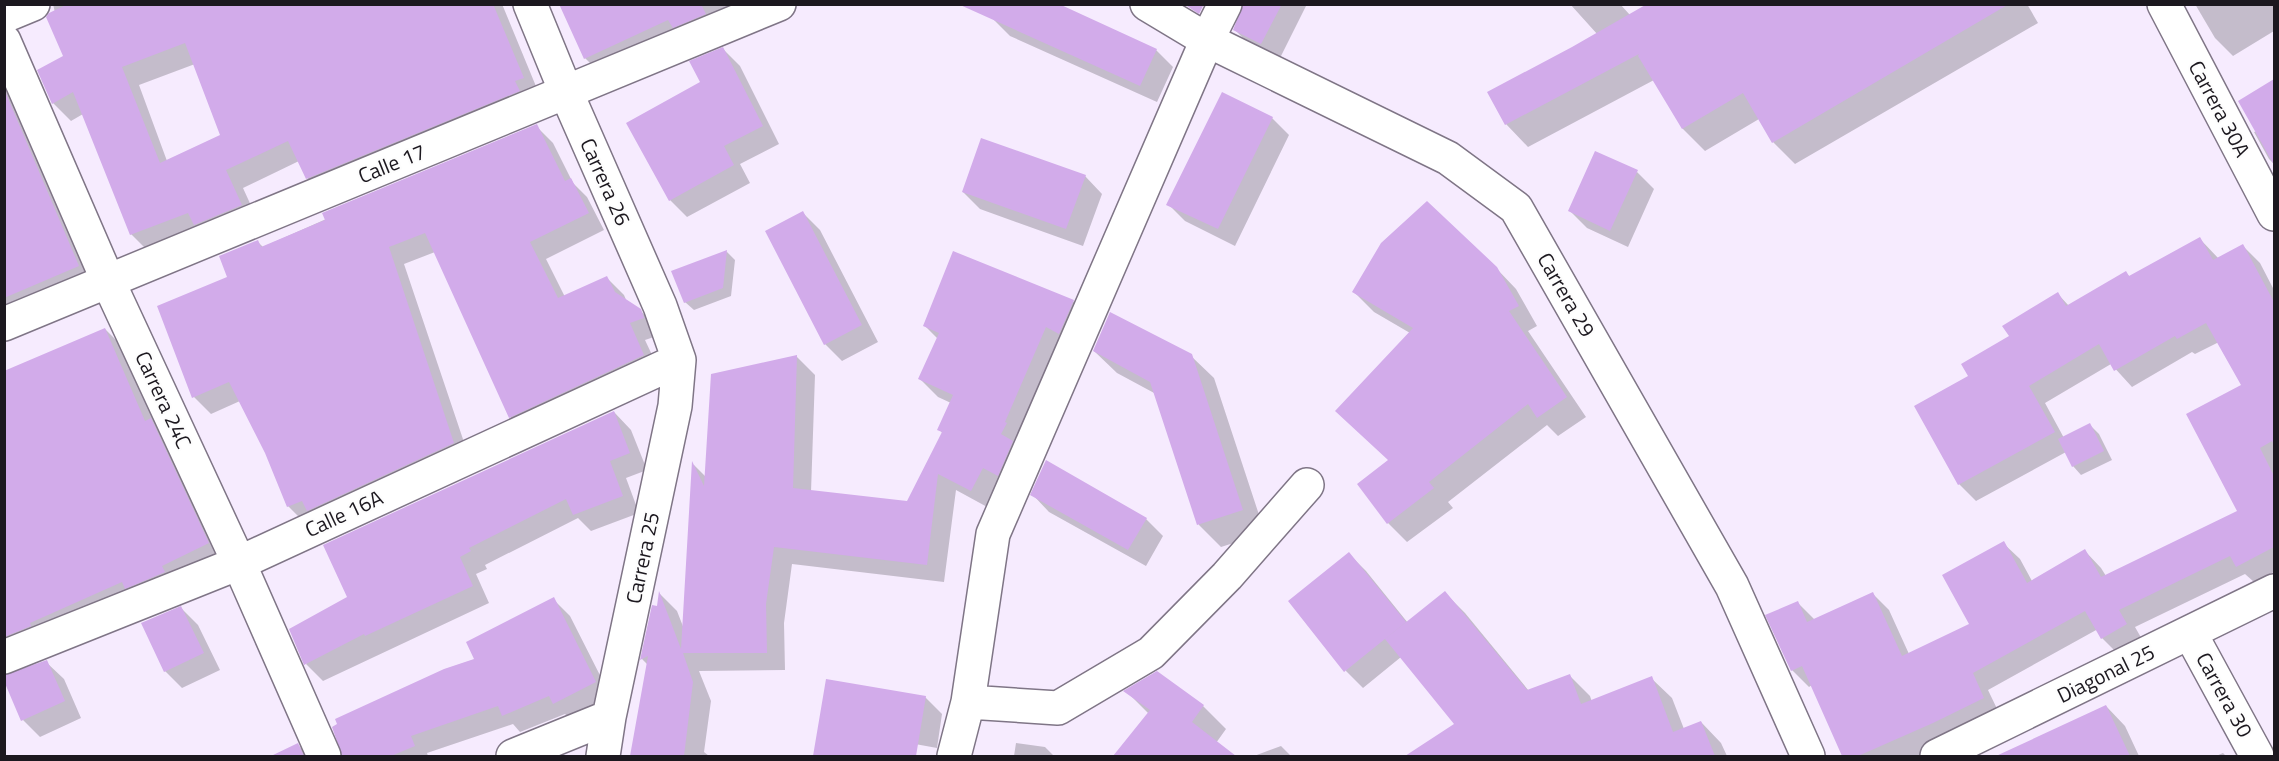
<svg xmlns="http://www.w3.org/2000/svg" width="2279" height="761" font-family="'Titillium Web',sans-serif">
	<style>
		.shadow { fill: #0003; fill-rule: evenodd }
		.building { fill: #d2abea; fill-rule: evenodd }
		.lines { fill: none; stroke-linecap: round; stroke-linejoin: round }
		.minor-casing { stroke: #7f7586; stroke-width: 36 }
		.tertiary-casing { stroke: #7f7586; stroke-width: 36 }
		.secondary-casing { stroke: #7f7586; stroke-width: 36 }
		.minor { stroke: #fff; stroke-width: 33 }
		.tertiary { stroke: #fff; stroke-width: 33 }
		.secondary { stroke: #fff; stroke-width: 33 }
		.labels { text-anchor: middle; stroke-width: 4.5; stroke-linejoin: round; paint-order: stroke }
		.street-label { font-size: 21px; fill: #1c181f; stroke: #fdfdfd }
	</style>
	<rect width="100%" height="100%" fill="#f6ebfe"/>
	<path class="shadow" d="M53,4h449l38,92 -215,100 -18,-18 -8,-17 -56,27 16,35 -110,29 -18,-18 -48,-120 -12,7 -18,-18 12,-46zM195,64l27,71 -55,26 -28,-76z
		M560,4h211l-163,77 -23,-23z
		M1245,4h62l-28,56 -27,-13 -17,-17z
		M1570,4h50l10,11 189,-11h208l11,19 -243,141 -22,-22 -14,-23 -54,32 -22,-22 -29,-49 -126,67 -22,-23 92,-89z
		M2195,4h79v27l-41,25 -18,-18z
		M993,19l163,31 17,17 -16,35 -147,-66z
		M723,49l17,17 39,78 -39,20 10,19 -63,34 -17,-17 32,-117z
		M2274,81v83l-5,-5 -15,-27 3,-1 -17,-30z
		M4,88l10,9 81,186 -91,44z
		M1272,118l17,17 -54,111 -50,-25 -17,-17z
		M536,126l17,17 20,40 14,14 17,33 -58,29 19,38 42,-19 17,17 3,7 13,8 17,18 3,7 -15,5 15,32 -133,62 -17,-17 -75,-165 -31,12 66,196 -165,63 -17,-17 -22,-54 -26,-51 -29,13 -17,-17 35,-119 28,-37 6,6z
		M1637,172l17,17 -26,58 -41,-19 -17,-17z
		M1085,176l17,18 -19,52 -103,-37 -17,-17z
		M803,213l17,17 58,112 -36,19 -17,-17z
		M2200,239l19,20 24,-13 17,17 14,27v282l-20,10 -9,-8 -110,53 8,14 -24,14 -17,-17 -4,-9 -110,61 12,25 -57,41h-99l-32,-71 -3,2 -17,-17 5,-68 18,18 58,-26 16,16 20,44 62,-30 32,-81 17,16 12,22 53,-30 16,17 5,8 133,-64 4,-126 -24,-44 -24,12 -3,-2 -60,35 -21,-23 -66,39 19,35 26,-13 9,9 13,26 -31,15 -8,-9 -7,-14 -90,49 -17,-17 12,-107 87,-83 11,12 57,-33 4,4z
		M727,252l8,8 -4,36 -37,14 -9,-8 -12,-31z
		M1496,268l20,21 21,37 -9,5 58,86 -28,19 -11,-11 -99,77 5,6 -46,34 -19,-19 1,-62 21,-128 -36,-21 -20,-20z
		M1073,301l18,18 -102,189 -33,-18 -12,92 -152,-18 -8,59 1,47 -86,1 12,30 -7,51 5,4h-78l17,-91 -6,-6 11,-52h5l2,-13 17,17 7,18 10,-164 12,12 6,-102 85,-18 18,18 -4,117 97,11 35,-69 -4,-5 12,-26 -13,-6 -18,-18 18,-40 -13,-13z
		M105,329l18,18 33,78 12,13 58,123 -222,98v-286z
		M1094,351l97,5 23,22 51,155 -44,14 -22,-22 -43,-131 -39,-21z
		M614,412l17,18 16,40 -21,8 13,35 -48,18 -13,-13 -93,47 2,4 -11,5 13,29 -166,78 -17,-17 43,-67z
		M1032,494l114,25 17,17 -17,30 -97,-54z
		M1349,554l17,17 42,52 37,-30 20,20 64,78 41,-15 20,20 2,6 59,-24 21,20 12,31 17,-7 20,21 6,13h-282l-12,-16 23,-16 -55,-67 -38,31 -17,-17z
		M553,599l17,17 42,83 -41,21 -6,-6 -45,18 -7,-8 -86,29 1,3h-84l-1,-8 133,-88z
		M181,608l17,17 22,45 -38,18 -17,-17z
		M46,662l18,17 17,39 -41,19 -17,-17z
		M1157,673l46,33 23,23 -10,14 16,13h-117l34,-42 -23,-23z
		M827,681l98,16 17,17 -5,34 -22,-4 -2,12h-98z
		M2106,706l19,20 14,30h-101z
		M1016,743l29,4 9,9h-40z
		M298,745l11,11h-35z
		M1281,746l10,10h-37z
		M2223,753l3,3h-10z"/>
	<path class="building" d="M68,4h425l31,74 -9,3 5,10 -214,88 -18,-38 -62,29 16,35 -48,20 -6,-12 -58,22 -57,-143 -21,12 -15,-34 26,-14 -17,-39 3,-4zM185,43l35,92 -60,28 -38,-96z
		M559,4h142l5,10 -33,14 -5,-8 -84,39z
		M958,4h101l98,45 -17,37z
		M1184,4h20l-5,10z
		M1243,4h39l-21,40 -28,-14z
		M1647,4h362l-237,139 -29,-50 -61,36 -44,-73 1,-2 -134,71 -18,-33 85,-45z
		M723,47l40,79 -39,20 10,19 -65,36 -43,-78 74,-41 -11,-21z
		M2274,79v86l-36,-64z
		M4,89l75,177 -75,32z
		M1222,92l51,25 -55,112 -52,-24z
		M537,124l28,57 6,-3 18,35 -59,29 28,56 49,-22 8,16 26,17 3,9 -14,5 14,32 -135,63 -84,-185 -36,14 65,196 -147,68 -5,-10 -15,6 -22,-54 -36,-71 -37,16 -35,-92 70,-29 -8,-21 39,-16 3,7 64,-27 -3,-7z
		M981,138l105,37 -20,54 -104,-37z
		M1595,151l43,19 -28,61 -42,-20z
		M1427,201l70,66 22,39 -10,5 58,86 -30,21 -9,-14 -99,78 5,6 -47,36 -30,-40 31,-24 -53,-49 78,-83 -61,-36 29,-49z
		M803,211l59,114 -38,20 -59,-114z
		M2200,237l13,23 30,-16 31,58v143l-2,-4 -12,7 14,28v71l-38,20 -6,-11 -111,54 8,14 -26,15 -16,-28 -112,62 11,25 -51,25 -75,33h-16l-40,-90 -11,5 -26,-56 33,-14 9,21 66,-30 29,64 67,-32 -27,-49 62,-34 23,42 58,-34 16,28 136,-66 -51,-97 55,-29 -35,-62 -29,16 -2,-3 -61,35 -15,-27 -70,42 26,46 -97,53 -44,-79 54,-30 -7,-12 48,-28 -7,-10 56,-34 8,14 60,-35 3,5z
		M727,250l-4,38 -39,15 -13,-32z
		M953,251l121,49 -15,34 -13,-7 -41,95 2,1 -6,11 12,7 -15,35 -15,-8 -12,23 -33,-17 -11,91 -153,-18 -8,57 1,49h-84l10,29 -9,74h-54l18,-100 -8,4 12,-55 5,1 2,-15 22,58 11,-188 12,25 7,-112 86,-19 -4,133 114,13 35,-69 -5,-2 16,-35 -35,-16 21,-46 -16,-7z
		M1110,312l82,42 51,156 -46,15 -47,-143 -57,-31z
		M105,328l40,93 6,-3 58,125 -47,23 3,6 -40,17 -3,-7 -92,41 1,3 -27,11v-266z
		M614,411l16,42 -20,8 13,35 -50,19 -7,-16 -97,49 2,3 -11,6 13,29 -108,50 -1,-2 -60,31 -15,-36 58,-32 -24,-52z
		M2090,423l14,28 -32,16 -14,-28z
		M1046,460l101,58 -19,32 -98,-55z
		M1349,552l57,70 -62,50 -56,-71z
		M1445,591l82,99 43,-16 11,30 71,-28 21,56 28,-11 14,35h-310l49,-32 -69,-85z
		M554,597l42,85 -43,22 -4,-8 -47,20 -4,-10 -87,30 4,10 -24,10h-49l-10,-29 5,-3 -2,-5 109,-50 30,-10 -8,-17z
		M181,606l23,47 -40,19 -23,-49z
		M47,660l18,41 -44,20 -17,-40v-6z
		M1157,671l47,34 -12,17 44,34h-123l37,-46 -27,-19z
		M826,679l100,17 -10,60h-103z
		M2106,705l24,51h-134z
		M298,743l6,13h-33z"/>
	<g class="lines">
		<defs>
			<path id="minor" d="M530,4l36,88 94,214 19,54 -4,46 -66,311 -6,39
				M2164,4l110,210
				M4,16l29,-12
				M4,41l104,240 131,282 85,193
				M4,324l775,-320
				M2190,633l67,123
				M4,657l235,-94 440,-203
				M968,702l90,6 93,-55 76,-77 80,-91
				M513,756l96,-39
				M954,756l14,-54 25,-168 214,-494 18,-36"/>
			<path id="tertiary" d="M1147,4l60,36 241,118 68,50 216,378 76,170"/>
			<path id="secondary" d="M1937,756l337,-165"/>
		</defs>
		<use href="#minor" class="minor-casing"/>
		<use href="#tertiary" class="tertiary-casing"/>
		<use href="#secondary" class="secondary-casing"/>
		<use href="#minor" class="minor"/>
		<use href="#tertiary" class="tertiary"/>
		<use href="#secondary" class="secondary"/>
	</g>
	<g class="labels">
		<g class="street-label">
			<text transform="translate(2219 109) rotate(62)" y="7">Carrera 30A</text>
			<text transform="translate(392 164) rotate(-22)" y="7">Calle 17</text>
			<text transform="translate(605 182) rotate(66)" y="7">Carrera 26</text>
			<text transform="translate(1566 295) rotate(60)" y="7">Carrera 29</text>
			<text transform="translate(163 400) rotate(65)" y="7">Carrera 24C</text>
			<text transform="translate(344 514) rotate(-25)" y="7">Calle 16A</text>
			<text transform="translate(643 558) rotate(-78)" y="7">Carrera 25</text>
			<text transform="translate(2106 674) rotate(-26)" y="7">Diagonal 25</text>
			<text transform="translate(2224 695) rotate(61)" y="7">Carrera 30</text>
		</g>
	</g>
	<rect width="2279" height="761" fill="none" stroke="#1c181f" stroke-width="12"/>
</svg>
